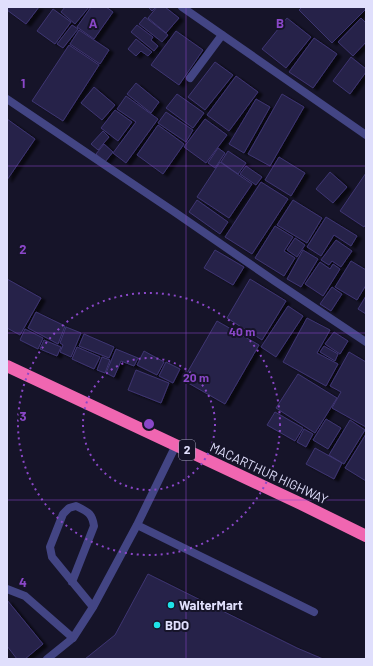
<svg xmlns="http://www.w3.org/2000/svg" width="373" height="666" font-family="Barlow,sans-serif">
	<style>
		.building { fill: #272149; stroke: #3e3672; filter: url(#shadow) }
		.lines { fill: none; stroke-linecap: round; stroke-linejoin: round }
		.lane { stroke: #434584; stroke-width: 8 }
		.street { stroke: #434584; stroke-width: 8 }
		.highway { stroke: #f066b1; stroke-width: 12 }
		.grid { fill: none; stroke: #8a47c8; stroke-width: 1; stroke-opacity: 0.55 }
		.ring { fill: none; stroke: #8a47c8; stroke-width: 2; stroke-dasharray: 2 4 }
		.poi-dot { fill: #1ee2e9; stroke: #161429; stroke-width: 1.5 }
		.labels { text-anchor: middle; stroke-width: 4; stroke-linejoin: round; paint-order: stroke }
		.shield { fill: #161429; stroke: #a3a2bd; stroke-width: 1 }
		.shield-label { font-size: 12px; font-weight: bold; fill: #e0dffc }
		.street-label { font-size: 13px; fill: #e0dffc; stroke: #161429 }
		.poi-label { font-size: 13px; font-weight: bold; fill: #e0dffc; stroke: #161429; text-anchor: start }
		.grid-label { font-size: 13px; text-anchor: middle; font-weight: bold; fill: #8a47c8; stroke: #161429; stroke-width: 4; stroke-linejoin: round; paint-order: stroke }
		.centre { fill: #8a47c8; stroke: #161429; stroke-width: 2 }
		.ring-label { font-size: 12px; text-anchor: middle; font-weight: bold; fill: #8a47c8; stroke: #161429; stroke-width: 4; stroke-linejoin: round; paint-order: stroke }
	</style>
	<defs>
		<filter id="shadow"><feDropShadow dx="4.5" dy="2.5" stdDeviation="1" flood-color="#0009"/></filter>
	</defs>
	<rect width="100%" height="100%" fill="#161429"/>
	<path class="building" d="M7,7h32l-13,17 -19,-14z
		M65,7h24l-14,17 -14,-12z
		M91,7h15l7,5 -19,27 -17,-12z
		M148,7h8l-4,4z
		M157,7h8l14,11 -13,15 -18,-15z
		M302,7h64v2l-34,34 -33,-33z
		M53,9l18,13 -16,22 -18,-13z
		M145,17l23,18 -6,7 -23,-18z
		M287,18l24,19 -25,31 -24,-19z
		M361,18l5,5v19l-13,14 -15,-14z
		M72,25l6,4 -15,19 -6,-4z
		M137,25l16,12 -2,3 7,6 -4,5 -23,-19z
		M79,30l30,20 -9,14 -30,-20z
		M176,31l27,19 -24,35 -28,-20z
		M314,38l23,16 -24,34 -24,-16z
		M136,39l16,13 -4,4 -7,-5 -5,5 -8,-7z
		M69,45l30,20 -36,56 -31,-20z
		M351,57l15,12v3l-16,22 -17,-13z
		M215,62l18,13 -28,35 -17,-13z
		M236,76l22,16 -29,39 -22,-16z
		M136,83l23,19 -8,11 -24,-19z
		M94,87l21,18 -13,15 -21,-17z
		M177,94l27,19 -11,15 -27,-20z
		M282,94l22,13 -34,59 -22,-12z
		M126,96l32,23 -32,44 -13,-10 23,-31 -19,-13z
		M256,99l14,8 -26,46 -15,-9z
		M115,110l17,12 -14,19 -17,-13z
		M166,112l27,18 -7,12 -28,-19z
		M7,119l28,20 -28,41z
		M205,119l22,16 -21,28 -22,-16z
		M158,125l26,19 -21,30 -26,-19z
		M103,131l6,6 -11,13 -7,-6z
		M104,144l9,8 -8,10 -9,-8z
		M218,148l7,5 -10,15 -7,-5z
		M228,151l18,12 -8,11 -17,-12z
		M279,157l26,16 -14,23 -26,-16z
		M220,162l32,22 -23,34 -32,-21z
		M246,166l16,11 -6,8 -16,-11z
		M330,172l17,15 -14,16 -17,-14z
		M366,173v51l-2,3 -24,-16z
		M261,182l27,17 -36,55 -27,-17z
		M197,200l31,22 -8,12 -31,-22z
		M293,200l29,18 -15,25 -30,-18z
		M326,217l31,19 -6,10 -17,-11 -13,21 -14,-9z
		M275,226l18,11 -9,14 11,7 -11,18 -29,-18z
		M295,238l10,7 -8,12 -10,-7z
		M336,240l16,11 -11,16 -9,-6 -3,4 -8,-5z
		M215,250l29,17 -11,18 -29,-17z
		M303,250l15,9 -17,28 -14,-8z
		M351,261l15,9v15l-9,15 -22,-13z
		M320,262l10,7 3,-5 7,5 -17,27 -18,-12z
		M7,279l34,19 -21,37 -13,-7z
		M250,279l36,22 -24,39 -35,-22z
		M332,287l10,7 -11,17 -11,-7z
		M366,296v18l-8,-5z
		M288,306l15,10 -27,41 -15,-10z
		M36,312l29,14 -7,18 -30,-16z
		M307,318l23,12 -13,23 21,11 -12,22 -43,-24z
		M217,321l42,24 -34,59 -42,-24z
		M66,327l15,6 -10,24 -11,-5 3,-7 -3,-2z
		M25,329l18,9 -5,11 -18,-9z
		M334,332l14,9 -8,13 -15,-10z
		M84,334l30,13 -5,11 -30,-12z
		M44,340l17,7 -4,9 -17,-7z
		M324,346l14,8 -3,7 -15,-9z
		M77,347l23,10 -6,12 -22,-10z
		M116,349l22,9 -4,8 -13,-5 -7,16 -8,-4z
		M144,351l20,11 -7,13 -20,-10z
		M349,352l17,10v65l-34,-19 9,-16 -11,-6z
		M102,357l8,3 -5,13 -8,-3z
		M166,362l14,7 -7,14 -14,-7z
		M136,370l33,13 -8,20 -33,-13z
		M298,374l39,24 -22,35 -39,-25z
		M275,412l28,16 -8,13 -28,-16z
		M326,419l15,9 -13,21 -15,-9z
		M350,420l15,10 -21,34 -15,-9z
		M304,429l9,5 -7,13 -9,-5z
		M366,434v47l-21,-13z
		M315,448l27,15 -8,16 -28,-15z
		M148,574l149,74 26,11h-238l30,-24z
		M7,600l36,44 -18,15h-8l-10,-13z"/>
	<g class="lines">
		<path class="lane" d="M190,78l32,-43
			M137,525l177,87
			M72,582l22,-56c-2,-13 -6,-14 -18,-20l-7,2 -6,6 -13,33 2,10 41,50
			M7,589l18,7 48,42
			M47,659l26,-21 20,-31 44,-82 39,-80"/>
		<path class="street" d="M182,7l184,128
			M7,99l166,112 103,71 90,60"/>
		<path class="highway" d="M7,366l290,136 69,34"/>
	</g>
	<path class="grid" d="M186,7v652M7,166h359M7,333h359M7,500h359"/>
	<g class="ring">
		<circle cx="149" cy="424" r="66"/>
		<circle cx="149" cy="424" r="131"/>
	</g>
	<g class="poi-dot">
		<circle cx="171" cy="605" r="4"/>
		<circle cx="157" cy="625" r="4"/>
	</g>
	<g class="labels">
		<rect class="shield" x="179" y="440" width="16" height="20" rx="3"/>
		<g class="shield-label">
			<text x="187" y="454">2</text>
		</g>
		<g class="street-label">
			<text transform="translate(269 473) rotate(25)" y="5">MACARTHUR HIGHWAY</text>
		</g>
		<g class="poi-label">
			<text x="179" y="610">WalterMart</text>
			<text x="165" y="630">BDO</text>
		</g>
	</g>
	<g class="grid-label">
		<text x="93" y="28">A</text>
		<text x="280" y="28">B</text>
		<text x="23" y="88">1</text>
		<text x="23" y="254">2</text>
		<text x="23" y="421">3</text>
		<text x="23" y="587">4</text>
	</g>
	<circle cx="149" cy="424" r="6" class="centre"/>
	<g class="ring-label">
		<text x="242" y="336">40 m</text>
		<text x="196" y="382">20 m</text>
	</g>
	<rect width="373" height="666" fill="none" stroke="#e0dffc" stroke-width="16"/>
</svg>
